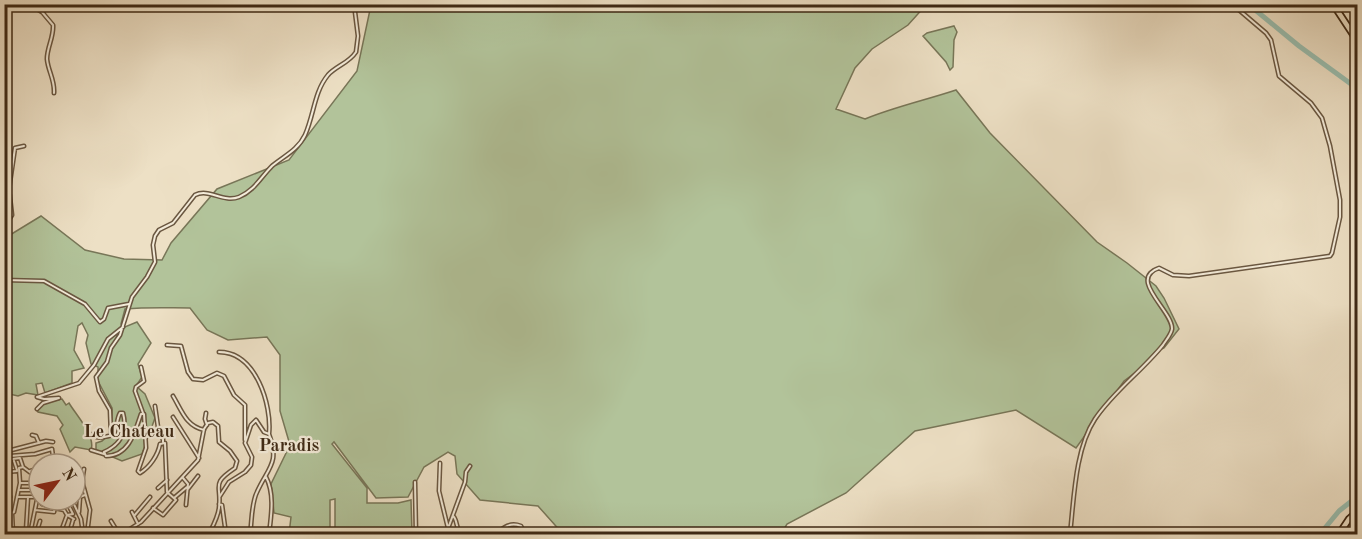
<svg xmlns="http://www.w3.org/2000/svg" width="1362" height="539" font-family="'Old Standard TT',serif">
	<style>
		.green { fill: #b2c39a; stroke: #787658; stroke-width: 1.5 }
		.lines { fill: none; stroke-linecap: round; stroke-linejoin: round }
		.river { stroke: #9abeaf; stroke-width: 5 }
		.street-casing { stroke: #6a5741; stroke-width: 5 }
		.primary-casing { stroke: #3e2915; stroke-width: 8 }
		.street { stroke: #f3ebd9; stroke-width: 2 }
		.primary { stroke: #ede0c5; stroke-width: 4.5 }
		.labels { text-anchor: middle; stroke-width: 4.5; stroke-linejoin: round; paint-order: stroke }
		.neighbourhood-label { font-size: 18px; font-weight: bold; fill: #3e2915; stroke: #f3ebd9 }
	</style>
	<rect width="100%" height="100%" fill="#ede0c5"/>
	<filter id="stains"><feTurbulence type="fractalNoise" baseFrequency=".00333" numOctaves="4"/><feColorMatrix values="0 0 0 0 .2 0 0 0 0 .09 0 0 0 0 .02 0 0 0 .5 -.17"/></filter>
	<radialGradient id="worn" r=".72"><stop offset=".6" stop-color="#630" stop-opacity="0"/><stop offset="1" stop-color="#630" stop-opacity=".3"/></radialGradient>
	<path class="green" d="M371,5h555l-18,20 -36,24 -17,19 -19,41 29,10c29,-12 61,-19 91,-29l34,43 107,109 30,21 29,23 8,12 15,31 -15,19 -9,4 -19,20 -12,9 -48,67 -60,-38 -101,21 -69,62 -59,31 -6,10h-218l-25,-28 -58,-6 -23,-26 -2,-18 -7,-4 -24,15 -16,30 -32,1 -42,-56 -2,2 35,44v15h31l13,-3 1,34h-77v-35l-5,1v34h-41l2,-17 -17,-4 -3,-29 19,-39 -10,-34v-56l-13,-18 -39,3 -21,-10 -17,-22c-22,0 -42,-1 -65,1l-4,15 4,3 12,-5 14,21 -13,21 4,13 -6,9 9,8 10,24 -13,36 -20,7 -26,-11v-7l6,-2 10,-9v-24l-14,-27v-14l-7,-3 -5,-21 2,-8 -6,-12 -4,3 -4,24 10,18 -12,3v12l-27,10 -3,-10 -6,1 2,11 -12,-2 -8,3 -13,-3v-155l36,-22 44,34 39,9 38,1 9,-17 46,-54 72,-29 68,-89z
		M954,26l3,6 -3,8 -1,27 -3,3 -4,-8 -23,-26 4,-3z
		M62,399l4,6 3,-2c7,12 27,33 22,47l-16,-3 -5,5 -10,-23 3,-4 -6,-9 -19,-4 -1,-3 6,-6z"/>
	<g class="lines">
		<path class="river" d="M1248,4l51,42 52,38 7,11
			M1320,534l19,-23 19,-15"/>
		<defs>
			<path id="street" d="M29,4l13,8 11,13c1,12 -6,22 -6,34 1,12 8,21 7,34
				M42,12l11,-8
				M4,218h6l2,-3 -3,-26 6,-41 9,-2
				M4,280l40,1 41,23 15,18 4,-3 4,-11 21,-4
				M167,345l14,1 7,26 5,7 10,1 14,-7 7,3 10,19 11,10v35
				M219,352c37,0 53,53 50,82
				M141,367l3,14 -8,6 -1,4 8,22
				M173,396c9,15 13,30 31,34
				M37,397l42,-14 15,-18 14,-26 15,-12
				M155,406l4,28 4,5v3
				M37,409l6,-6 16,-5 -15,1 -7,-2
				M206,413l-1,6 2,6
				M173,417l26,41
				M89,433c7,7 16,4 24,2 5,-7 3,-15 7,-22h3c5,19 -3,32 -19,39l2,4c23,0 29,-24 35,-42h3l2,34 -8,23 2,2c10,-6 18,-18 20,-29l5,-1 2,49
				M32,435l4,1 3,7
				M111,435l-1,-25 -11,-19 -3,-14 11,-15 4,-14 9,-13 12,-38 15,-20 8,-15 -2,-17 2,-9 4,-6 14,-7 22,-28c14,-7 28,8 44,2 15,-6 22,-20 33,-31 12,-10 26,-16 33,-31 9,-20 9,-43 23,-60 8,-9 21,-12 28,-23l2,-16 -4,-32
				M52,449l2,15
				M91,450l13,4
				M4,452l42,-11 7,1
				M6,459l4,-3 25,-2 17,-5
				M46,459l1,5
				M5,460l15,-2 3,9 -4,1 1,15 -6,29 -2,1
				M14,461l3,9
				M440,463l-1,28 9,37
				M23,467l16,12
				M84,469l-2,12 8,29 -3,24
				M4,471l6,26 -6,2
				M30,471l9,-3
				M7,472l10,-1
				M266,477c9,17 5,40 3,57
				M183,478l5,6 -2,21
				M415,482l1,52
				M20,483h19
				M158,488l9,-8
				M188,489l10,-13
				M19,490h20
				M220,496l9,-14 16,-10 6,-7 1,-8 -7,-14 6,-18 5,-5 8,12 5,2c11,30 -1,33 -12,58 -6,12 -5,30 -7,42
				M17,497h21
				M174,498l13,-11
				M43,500l-1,4 13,3
				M66,500l7,14 -6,1 7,4
				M72,500l9,19 2,15
				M219,504l3,1 4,29
				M4,506l6,7
				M55,508l9,2 3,5 -7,19
				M153,508l10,7 13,-15 -8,-7
				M35,510l19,2 2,-12
				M79,512l1,-15 5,-2
				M132,512l6,12
				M12,513l1,21
				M134,516l16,-19
				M453,516c5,4 2,13 9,18
				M111,521l8,13
				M12,529l16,1
				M26,530l2,-33
				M30,534l9,-44
				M36,534l4,-13
				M69,534l4,-14
				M122,534l19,-12 57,-62 6,-31 4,-6 5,-1 5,4 1,16 11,9 7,10 -2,7c-25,17 -13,16 -16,40 -1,9 -6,18 -10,26
				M446,534l19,-52 1,-10 4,-6
				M484,534l7,-4
				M496,534c8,-7 14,-12 25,-8l4,8
				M1070,534c4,-35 5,-85 25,-115 19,-28 47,-48 68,-74 3,-5 8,-10 9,-16 1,-18 -45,-50 -13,-61l14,7 16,1 141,-20 2,-3 8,-36v-17l-10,-54 -8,-28 -11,-15 -32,-27 -8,-36 -5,-7 -34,-29"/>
			<path id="primary" d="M1333,4l25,38
				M1339,534l10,-15 9,-8"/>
		</defs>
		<use href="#street" class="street-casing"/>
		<use href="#primary" class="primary-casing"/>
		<use href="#street" class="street"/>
		<use href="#primary" class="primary"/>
	</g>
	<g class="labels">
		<g class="neighbourhood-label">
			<text x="129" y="437">Le Chateau</text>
			<text x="289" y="451">Paradis</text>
		</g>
	</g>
	<rect width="1362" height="539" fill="none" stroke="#ede0c5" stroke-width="24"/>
	<rect x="6" y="6" width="1350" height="527" fill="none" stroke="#3e2915" stroke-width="3"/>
	<rect x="12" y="12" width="1338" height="515" fill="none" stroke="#3e2915" stroke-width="1.5"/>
	<g transform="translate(57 482) rotate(58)"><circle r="28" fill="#f3ebd9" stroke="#ab9d8b" stroke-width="1.5"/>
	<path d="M0-4.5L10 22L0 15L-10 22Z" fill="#8f2418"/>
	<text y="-9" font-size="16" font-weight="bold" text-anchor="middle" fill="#3e2915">N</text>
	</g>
	<rect width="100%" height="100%" filter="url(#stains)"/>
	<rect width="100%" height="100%" fill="url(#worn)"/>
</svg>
